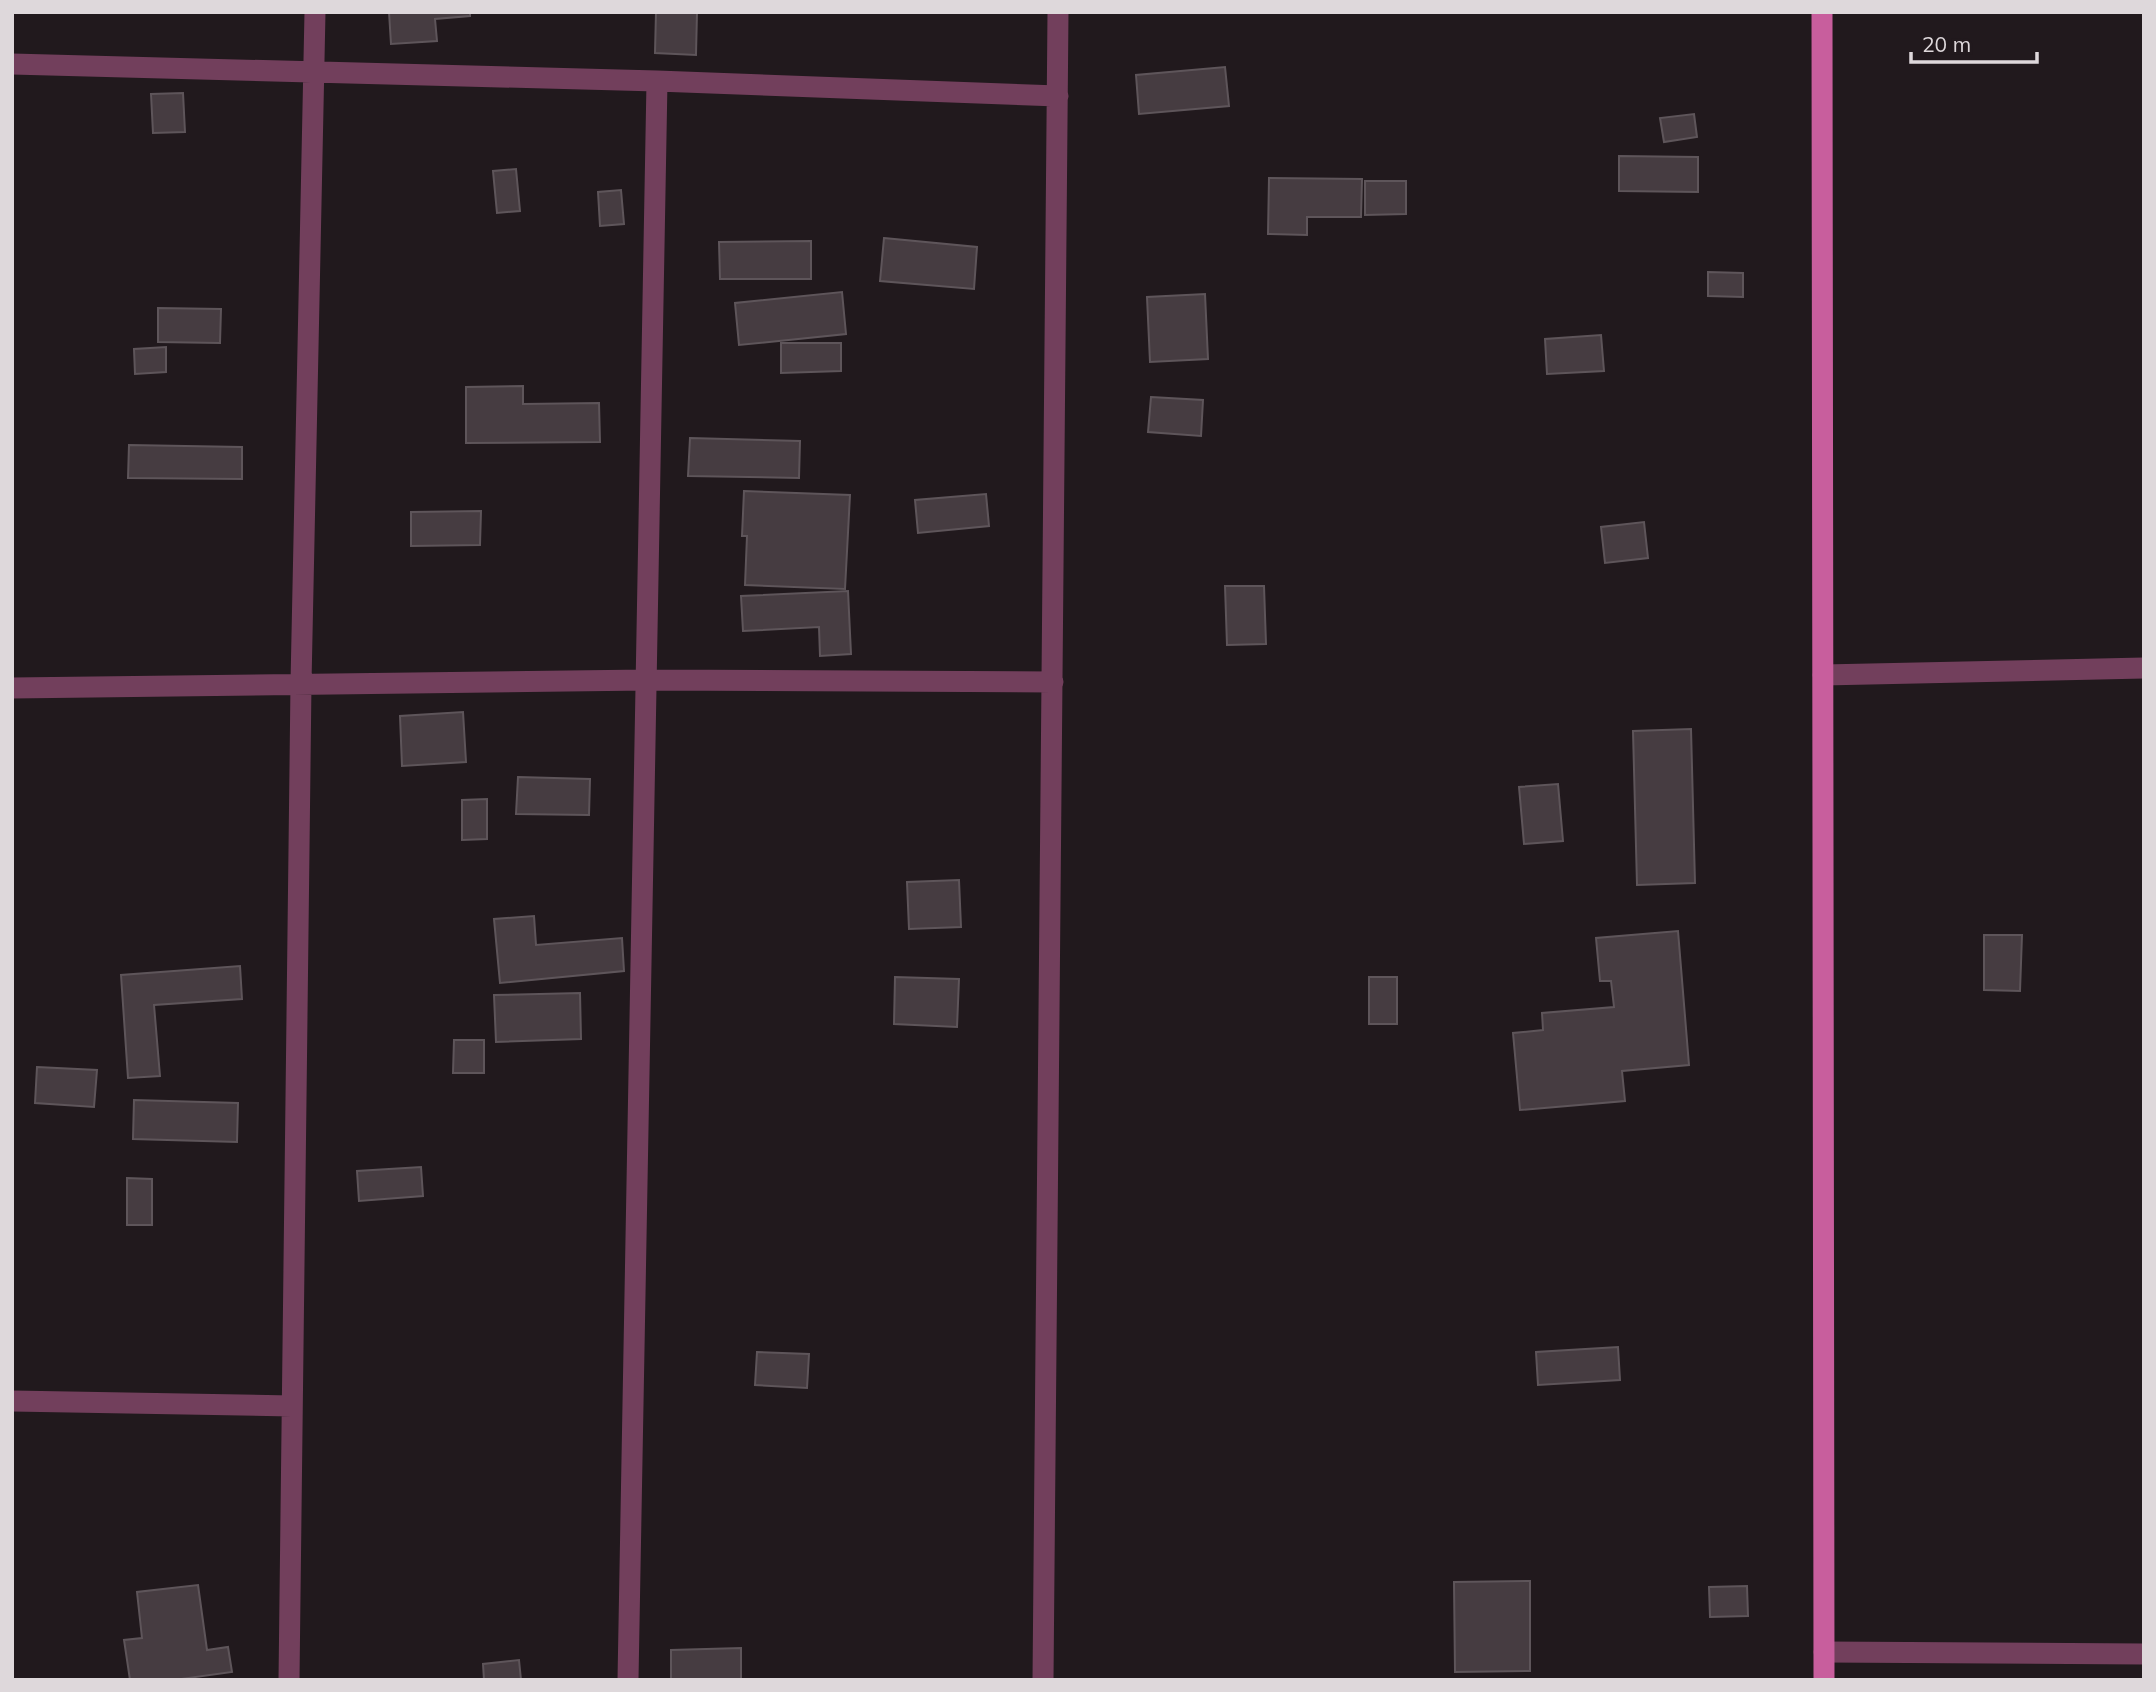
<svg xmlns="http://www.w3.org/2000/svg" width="2156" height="1692" font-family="Mulish,sans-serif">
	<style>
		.building { fill: #463c41; stroke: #5e555a; stroke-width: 2 }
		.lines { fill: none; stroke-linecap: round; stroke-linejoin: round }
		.minor { stroke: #723f5c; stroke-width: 21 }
		.major { stroke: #c85e9d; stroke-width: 21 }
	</style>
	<rect width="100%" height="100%" fill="#21191d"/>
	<path class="building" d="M389,12h81v4l-35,3 2,22 -46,3z
		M656,12h41l-1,43 -41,-2z
		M1225,67l4,39 -90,8 -3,-39z
		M183,93l2,39 -32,1 -2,-39z
		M1694,114l3,23 -33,5 -4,-24z
		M1619,156l79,1v35l-79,-1z
		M516,169l4,42 -23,2 -4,-42z
		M1269,178l93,1 -1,38h-54v18l-39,-1z
		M1365,181h41v33l-41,1z
		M621,190l3,34 -24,2 -2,-34z
		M884,238l93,9 -3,42 -94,-8z
		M811,241v38h-91l-1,-37z
		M1708,272l35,1v24l-35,-1z
		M842,292l4,42 -107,11 -4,-42z
		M1205,294l3,65 -58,3 -3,-65z
		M158,308l63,1 -1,34 -62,-1z
		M1601,335l3,36 -57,3 -2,-35z
		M781,343h60v28l-60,2z
		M166,347v25l-31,2 -1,-25z
		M523,386v18l76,-1 1,39 -134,1v-56z
		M1151,397l52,3 -2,36 -53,-4z
		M690,438l110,3 -1,37 -111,-2z
		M129,445l113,2v32l-114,-1z
		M744,491l106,4 -5,94 -100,-4 2,-49h-5z
		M986,494l3,32 -71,7 -3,-33z
		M481,511l-1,34 -69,1v-34z
		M1644,522l4,36 -43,5 -4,-36z
		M1225,586h39l2,58 -39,1z
		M848,591l3,63 -31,2 -1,-29 -76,4 -2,-35z
		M463,712l3,50 -64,4 -2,-50z
		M1691,729l4,154 -58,2 -4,-154z
		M518,777l72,2 -1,36 -73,-1z
		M1558,784l5,57 -39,3 -5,-57z
		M487,799v40l-25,1v-40z
		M959,880l2,47 -52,2 -2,-47z
		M534,916l2,29 86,-7 2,33 -124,12 -6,-64z
		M1678,931l11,134 -67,6 3,30 -105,9 -7,-77 30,-3 -1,-17 72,-6 -3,-26h-11l-4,-43z
		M1984,935h38l-2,56 -36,-1z
		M240,966l2,33 -88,6 6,71 -32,2 -7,-103z
		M895,977l64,2 -2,48 -63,-3z
		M1369,977h28v47h-28z
		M580,993l1,46 -85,3 -2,-47z
		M454,1040h30v33h-31z
		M37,1067l60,3 -3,37 -59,-4z
		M134,1100l104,3 -1,39 -104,-3z
		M421,1167l2,29 -64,5 -2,-30z
		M127,1178l25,1v46h-25z
		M1618,1347l2,33 -82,5 -2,-33z
		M757,1352l52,2 -2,34 -52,-3z
		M1530,1581v90l-75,1 -1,-90z
		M198,1585l9,65 21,-3 4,25 -58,8h-44l-6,-40 18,-2 -5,-46z
		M1747,1586l1,30 -38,1 -1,-30z
		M741,1648v32h-70v-30z
		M519,1660l2,20h-37l-1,-16z"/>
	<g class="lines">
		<path class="minor" d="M12,64l645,17 401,15
			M1823,675l321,-7
			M12,688l635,-8 406,2
			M12,1401l280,5
			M1824,1652l320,2
			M289,1680l12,-997 14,-671
			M628,1680l29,-1599
			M1043,1680l15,-1668"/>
		<path class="major" d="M1822,12l2,1668"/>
	</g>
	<rect width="2156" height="1692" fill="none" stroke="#ded8db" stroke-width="28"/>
	<path d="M1911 52v10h126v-10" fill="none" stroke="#ded8db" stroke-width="3.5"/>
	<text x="1922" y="52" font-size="21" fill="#ded8db" stroke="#21191d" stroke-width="5" paint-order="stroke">20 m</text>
</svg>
